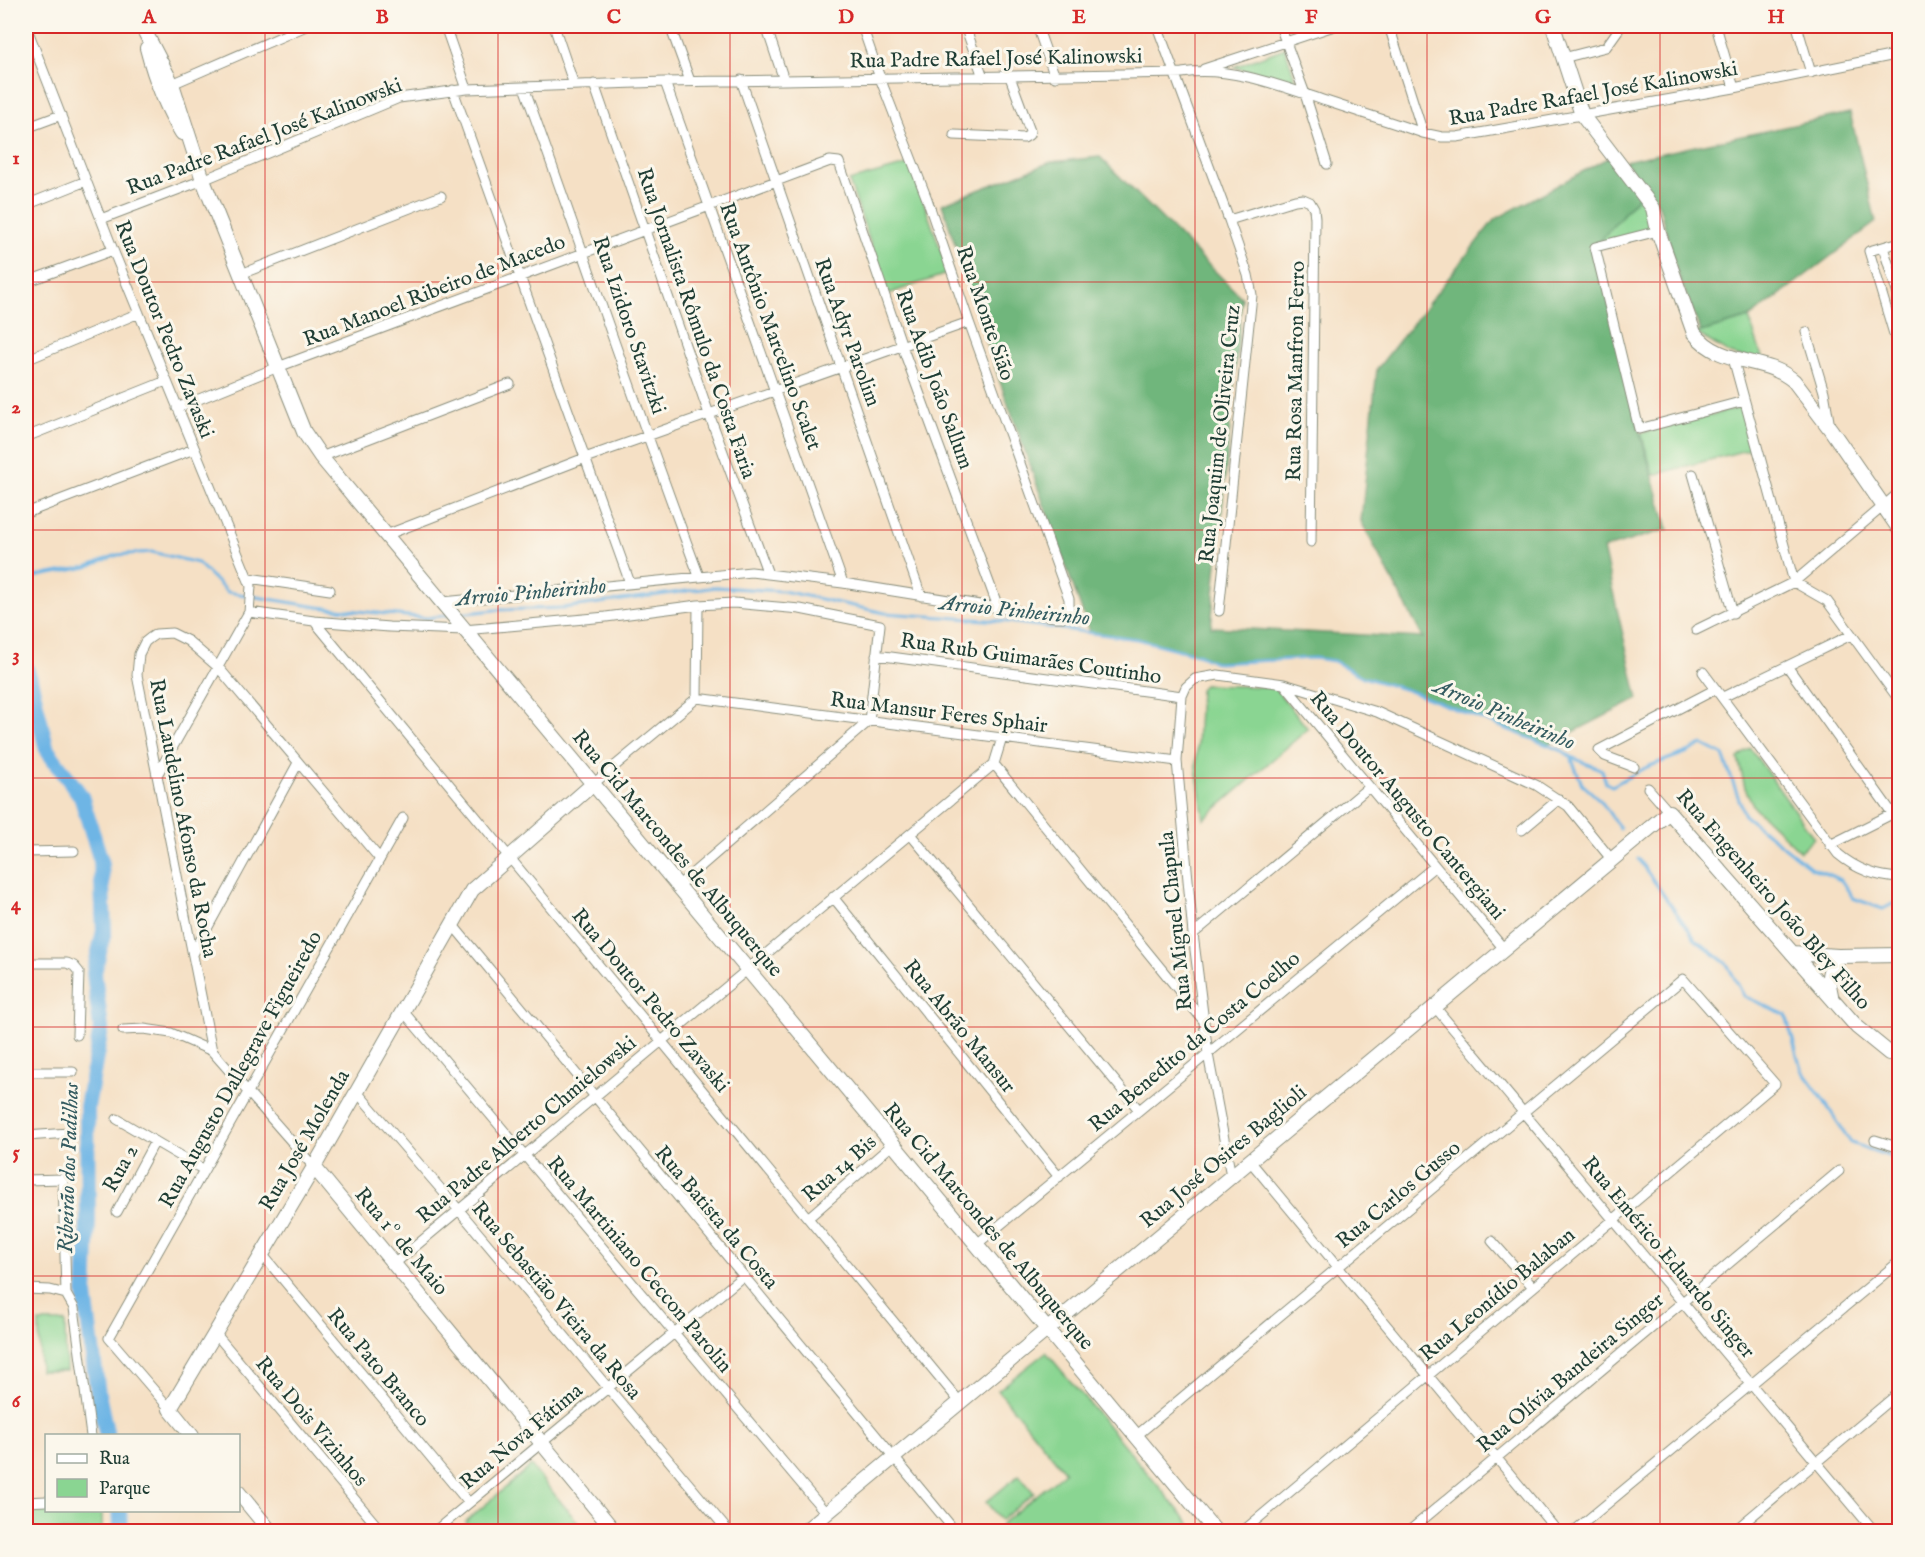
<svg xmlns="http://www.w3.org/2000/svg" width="1925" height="1557" font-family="'IM FELL English',serif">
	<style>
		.green { fill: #8ad592; stroke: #548963; stroke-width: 1.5 }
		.forest { fill: #6fb67c; stroke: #477a58; stroke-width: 1.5 }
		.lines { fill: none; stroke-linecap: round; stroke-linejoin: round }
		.stream { stroke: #6eb5e5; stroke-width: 3 }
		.river { stroke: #6eb5e5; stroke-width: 16 }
		.street-casing { stroke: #8a8e7c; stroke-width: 11 }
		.secondary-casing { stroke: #8a8e7c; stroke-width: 16 }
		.street { stroke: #fff; stroke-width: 9 }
		.secondary { stroke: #fff; stroke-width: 14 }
		.grid { fill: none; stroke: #d62828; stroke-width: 1.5; stroke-opacity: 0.55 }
		.labels { text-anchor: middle; stroke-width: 6; stroke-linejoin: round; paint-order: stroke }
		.street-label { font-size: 21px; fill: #1f3d34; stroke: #fbf7ec }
		.water-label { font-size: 22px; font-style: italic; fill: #335b60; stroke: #fbf7ec }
		.neatline { fill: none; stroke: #d62828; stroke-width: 2 }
		.grid-label { font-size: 20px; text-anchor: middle; font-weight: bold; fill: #d62828 }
	</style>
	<rect width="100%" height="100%" fill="#fbf7ec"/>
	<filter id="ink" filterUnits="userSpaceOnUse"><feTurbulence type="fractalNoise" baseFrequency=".0167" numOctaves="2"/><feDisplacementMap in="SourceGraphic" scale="12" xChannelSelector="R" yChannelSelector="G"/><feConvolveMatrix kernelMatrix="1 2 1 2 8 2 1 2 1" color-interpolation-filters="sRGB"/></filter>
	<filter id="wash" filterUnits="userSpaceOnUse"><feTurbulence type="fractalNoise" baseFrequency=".008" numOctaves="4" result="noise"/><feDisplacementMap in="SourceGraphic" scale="24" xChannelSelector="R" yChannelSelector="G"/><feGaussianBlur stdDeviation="1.35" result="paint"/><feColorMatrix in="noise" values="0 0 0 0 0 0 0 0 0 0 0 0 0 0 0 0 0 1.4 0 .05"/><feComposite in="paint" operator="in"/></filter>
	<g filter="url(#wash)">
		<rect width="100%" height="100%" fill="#f5e0c5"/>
		<path class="green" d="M1285,48l13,39 -64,-20z
			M910,164l39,109 -61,21 -39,-113z
			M1642,192l16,39 -63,16z
			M1749,318l15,45 -34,-9 -34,-21z
			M1742,407l12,41 -101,27 -12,-42z
			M1204,685l70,2 34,42 -104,90 -8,-52 4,-78z
			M1750,748l64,90 -14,13 -46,-44 -9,-19 -7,-30z
			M39,1322h26l1,49h-26z
			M1046,1352l150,179h-191l-5,-6 65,-53 -67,-82z
			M531,1466l54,65h-112l-8,-9z
			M1019,1475l15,18 -33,27 -15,-18z
			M26,1510l76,1v20h-76z"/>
		<path class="forest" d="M1850,113l26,109 -127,96 -48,14 -25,-63 -17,-64 -34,-44z
			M1613,155l29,37 -47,55 44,182 29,100 -65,20 35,150 -90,46 -141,-55 -44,-13 -29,-16 -20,-3 -97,5 -17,-8 -63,-16 -47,-6 -91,-254 -57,-175 109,-42 49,-5 142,141 -31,329 212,11 -62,-117 16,-152 117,-149z"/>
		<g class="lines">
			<path class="stream" d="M26,575l8,2 53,-10 30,-12 35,-3 46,11 29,29 91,15 109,11 21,-3
				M458,614l37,-4 68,-2 153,-21 67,4 102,22 116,8 136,18 63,16 17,8 97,-5 20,3 29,16 44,13 156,61c11,10 25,12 39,19l4,13 6,3 35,-19 41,-15 14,-8 21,11 22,61 65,51 31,13 12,18 30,11 17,-9
				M1572,760l10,24 19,17 19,28
				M1638,859l58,81 31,24 17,32 42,19 15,54 19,26 31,48 49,17
				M1892,1158l8,23"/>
			<path class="river" d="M26,669l4,10 17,71 34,46 20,65 3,70 -10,42 7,56 -14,78 1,113 -3,75 13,99 9,42
				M119,1510l2,22"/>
		</g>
	</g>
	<g filter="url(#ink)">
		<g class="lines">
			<defs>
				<path id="street" d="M26,26l87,224 138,336 -2,26 -92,163
					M445,26l22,63
					M554,26l20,59
					M670,26l20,55
					M766,26l18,54
					M965,26l18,51
					M1037,26l18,51
					M1157,26l72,194 19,55 4,20 -33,316
					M1280,26l25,68 22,70
					M1389,26l34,107
					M1716,26l18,62
					M1797,26l14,47
					M1563,58l43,-11 15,-21
					M1204,69l130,-43
					M741,80l180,516
					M665,82l178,501
					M172,84l134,-58
					M594,84l115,330 59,160
					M524,87c59,163 114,327 175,489
					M453,90l177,493
					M26,128l35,-13
					M954,135l70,3 5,-3 1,-4 -20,-54
					M26,205l60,-24
					M101,219l102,-39 196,-82 68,-9 198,-7 517,-9c49,-7 99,13 144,28 33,11 65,21 97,32l19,4h15l277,-49 166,-34
					M1229,220l66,-20 8,-1 7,3 4,7 1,9 -4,324
					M1658,231l-63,16 44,182 105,-28
					M1900,242l-31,9 31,103
					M1883,247l17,54
					M241,274l200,-78
					M26,282l87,-32
					M1806,332l18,60 6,35
					M1733,358l61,224 33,19 73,100
					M26,360l113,-47
					M177,408l101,-41 552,-206 9,1 63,184 96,261
					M26,437l140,-56
					M321,457l189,-73
					M1693,474l40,139
					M26,513l168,-64
					M386,535l199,-77 384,-136
					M249,578l81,12
					M443,602l308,-30 92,11 212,34h8l6,-4v-14l-100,-277 -42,-123 -47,-121 -18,-52
					M249,612l65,9 75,6 75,3 142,-13 92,-12 36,-2 66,6 80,16 -11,96 -191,165
					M314,621l646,781
					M1696,630l98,-48 106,-90
					M876,655l306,41
					M1787,666l105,147
					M1703,672l135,182c18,15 38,23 62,24
					M1284,684l220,265
					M1723,697l128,-62
					M697,698l480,63
					M994,764l209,256
					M1634,767l-29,-11 -6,-6 117,-61
					M593,784l104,-86 1,-93
					M1648,788l21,24
					M1522,830l37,-31
					M910,834l229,276
					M1830,845l70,-35
					M26,852l48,-1
					M833,897l226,280
					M452,924l504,608
					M1193,934l176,-147
					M193,954l105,-191
					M26,963h41l7,3 5,6 -2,63
					M1435,1007l440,525
					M403,1011l423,502
					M123,1030l21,-1 27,4 41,18 102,116
					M212,1051l-75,-376 2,-21 6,-12 5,-4 6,-4 16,-1 16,8 30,26 162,192
					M26,1072h47
					M357,1092l101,117 271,323
					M117,1119l87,51
					M26,1136l43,-3
					M1875,1140l25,8
					M1250,1161l308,371
					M1231,1176l-23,-122 -15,-120 -16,-173 5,-65 4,-9 9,-8 23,-4 66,9 93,28 159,73 32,21 44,54
					M26,1180l37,-1 3,115 8,14 17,128
					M117,1212l38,-71
					M808,1218l85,-74
					M1492,1241l41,46
					M977,1244l458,-378
					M262,1254l207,249
					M394,1264l600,-500 8,-26
					M26,1289l24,1 16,4
					M215,1333l167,199
					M170,1409l-61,-71 294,-520
					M1136,1436l547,-457 92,105 -533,448
					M26,1502l20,-1
					M434,1532l309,-256
					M1408,1532l431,-361
					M1573,1532l327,-271
					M1733,1532l167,-140"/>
				<path id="secondary" d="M142,26l30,58 31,96 101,252 17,25 895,1075
					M1553,26l29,89 71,93 5,23 36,102c28,35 70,22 100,48l37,49 69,100
					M147,48c8,31 18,58 35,85
					M1792,953l46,3 62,-1
					M1831,995c-4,-16 -3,-25 7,-39
					M314,1167l301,365
					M192,1436l-22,-27 144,-242 158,-277 121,-106
					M238,1492l33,40
					M804,1532l865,-720 188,215 32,26 11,2"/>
			</defs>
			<use href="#street" class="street-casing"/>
			<use href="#secondary" class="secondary-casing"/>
			<use href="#street" class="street"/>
			<use href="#secondary" class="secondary"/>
		</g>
	</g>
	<path class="grid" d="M265,26v1506M498,26v1506M730,26v1506M962,26v1506M1195,26v1506M1427,26v1506M1660,26v1506M26,282h1874M26,530h1874M26,778h1874M26,1027h1874M26,1276h1874"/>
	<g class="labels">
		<g class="street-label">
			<text transform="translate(996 58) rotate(-1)" y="7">Rua Padre Rafael José Kalinowski</text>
			<text transform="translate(1593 93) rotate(-10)" y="7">Rua Padre Rafael José Kalinowski</text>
			<text transform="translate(264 136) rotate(-21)" y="7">Rua Padre Rafael José Kalinowski</text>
			<text transform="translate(434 290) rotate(-21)" y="7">Rua Manoel Ribeiro de Macedo</text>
			<text transform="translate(986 313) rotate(71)" y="7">Rua Monte Sião</text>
			<text transform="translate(697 323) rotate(71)" y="7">Rua Jornalista Rômulo da Costa Faria</text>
			<text transform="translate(630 325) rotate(71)" y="7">Rua Izidoro Stavitzki</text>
			<text transform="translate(771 326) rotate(70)" y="7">Rua Antônio Marcelino Scalet</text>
			<text transform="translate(165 329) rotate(68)" y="7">Rua Doutor Pedro Zavaski</text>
			<text transform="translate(848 332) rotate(70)" y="7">Rua Adyr Parolim</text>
			<text transform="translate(1295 371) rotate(-89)" y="7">Rua Rosa Manfron Ferro</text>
			<text transform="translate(935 379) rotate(70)" y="7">Rua Adib João Sallum</text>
			<text transform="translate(1219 434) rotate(-84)" y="7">Rua Joaquim de Oliveira Cruz</text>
			<text transform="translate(1031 658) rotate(8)" y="7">Rua Rub Guimarães Coutinho</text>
			<text transform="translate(939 712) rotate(7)" y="7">Rua Mansur Feres Sphair</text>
			<text transform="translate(1408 805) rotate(50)" y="7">Rua Doutor Augusto Cantergiani</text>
			<text transform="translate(184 818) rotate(79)" y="7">Rua Laudelino Afonso da Rocha</text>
			<text transform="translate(678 853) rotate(50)" y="7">Rua Cid Marcondes de Albuquerque</text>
			<text transform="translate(1774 899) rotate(49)" y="7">Rua Engenheiro João Bley Filho</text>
			<text transform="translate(1175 921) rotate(-96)" y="7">Rua Miguel Chapula</text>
			<text transform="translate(651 1000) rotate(50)" y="7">Rua Doutor Pedro Zavaski</text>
			<text transform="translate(960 1026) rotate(51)" y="7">Rua Abrão Mansur</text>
			<text transform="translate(1194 1041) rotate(-40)" y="7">Rua Benedito da Costa Coelho</text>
			<text transform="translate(240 1069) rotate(-61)" y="7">Rua Augusto Dallegrave Figueiredo</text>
			<text transform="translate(526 1129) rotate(-40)" y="7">Rua Padre Alberto Chmielowski</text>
			<text transform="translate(304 1140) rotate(-60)" y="7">Rua José Molenda</text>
			<text transform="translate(1223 1156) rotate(-40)" y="7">Rua José Osires Baglioli</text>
			<text transform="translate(120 1168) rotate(-61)" y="7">Rua 2</text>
			<text transform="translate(839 1168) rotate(-41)" y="7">Rua 14 Bis</text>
			<text transform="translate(1398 1194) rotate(-40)" y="7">Rua Carlos Gusso</text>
			<text transform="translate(717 1217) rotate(50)" y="7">Rua Batista da Costa</text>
			<text transform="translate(989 1226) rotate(50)" y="7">Rua Cid Marcondes de Albuquerque</text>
			<text transform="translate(402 1241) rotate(50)" y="7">Rua 1º de Maio</text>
			<text transform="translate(1669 1257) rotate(50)" y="7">Rua Emérico Eduardo Singer</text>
			<text transform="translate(640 1264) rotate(50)" y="7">Rua Martiniano Ceccon Parolin</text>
			<text transform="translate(1497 1294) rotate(-40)" y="7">Rua Leonídio Balaban</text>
			<text transform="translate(557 1300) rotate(50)" y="7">Rua Sebastião Vieira da Rosa</text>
			<text transform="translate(379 1367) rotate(50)" y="7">Rua Pato Branco</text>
			<text transform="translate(1570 1372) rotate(-40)" y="7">Rua Olívia Bandeira Singer</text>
			<text transform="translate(312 1421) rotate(50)" y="7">Rua Dois Vizinhos</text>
			<text transform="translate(521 1436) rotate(-40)" y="7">Rua Nova Fátima</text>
		</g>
		<g class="water-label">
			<text transform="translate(531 591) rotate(-5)" y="8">Arroio Pinheirinho</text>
			<text transform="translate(1015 609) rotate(6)" y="8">Arroio Pinheirinho</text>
			<text transform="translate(1505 713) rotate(23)" y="8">Arroio Pinheirinho</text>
			<text transform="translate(67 1168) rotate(-88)" y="8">Ribeirão dos Padilhas</text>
		</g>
	</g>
	<rect width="1925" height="1557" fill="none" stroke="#fbf7ec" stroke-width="66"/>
	<rect x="45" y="1434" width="195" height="78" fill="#fbf7ec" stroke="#a3ada2" stroke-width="1.5"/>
	<rect x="57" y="1454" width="30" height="9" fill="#ffffff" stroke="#a3ada2" stroke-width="1.5"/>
	<text x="99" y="1464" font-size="18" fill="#1f3d34">Rua</text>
	<rect x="57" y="1479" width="30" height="18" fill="#8ad592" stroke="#a3ada2" stroke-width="1.5"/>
	<text x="99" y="1494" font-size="18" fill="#1f3d34">Parque</text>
	<rect x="33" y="33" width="1859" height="1491" class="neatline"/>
	<g class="grid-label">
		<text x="149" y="23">A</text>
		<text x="382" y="23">B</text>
		<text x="614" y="23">C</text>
		<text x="846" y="23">D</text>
		<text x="1079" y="23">E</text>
		<text x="1311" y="23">F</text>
		<text x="1543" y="23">G</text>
		<text x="1776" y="23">H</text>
		<text x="16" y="164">1</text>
		<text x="16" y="413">2</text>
		<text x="16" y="661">3</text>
		<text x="16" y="910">4</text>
		<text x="16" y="1158">5</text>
		<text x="16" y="1407">6</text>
	</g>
</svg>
